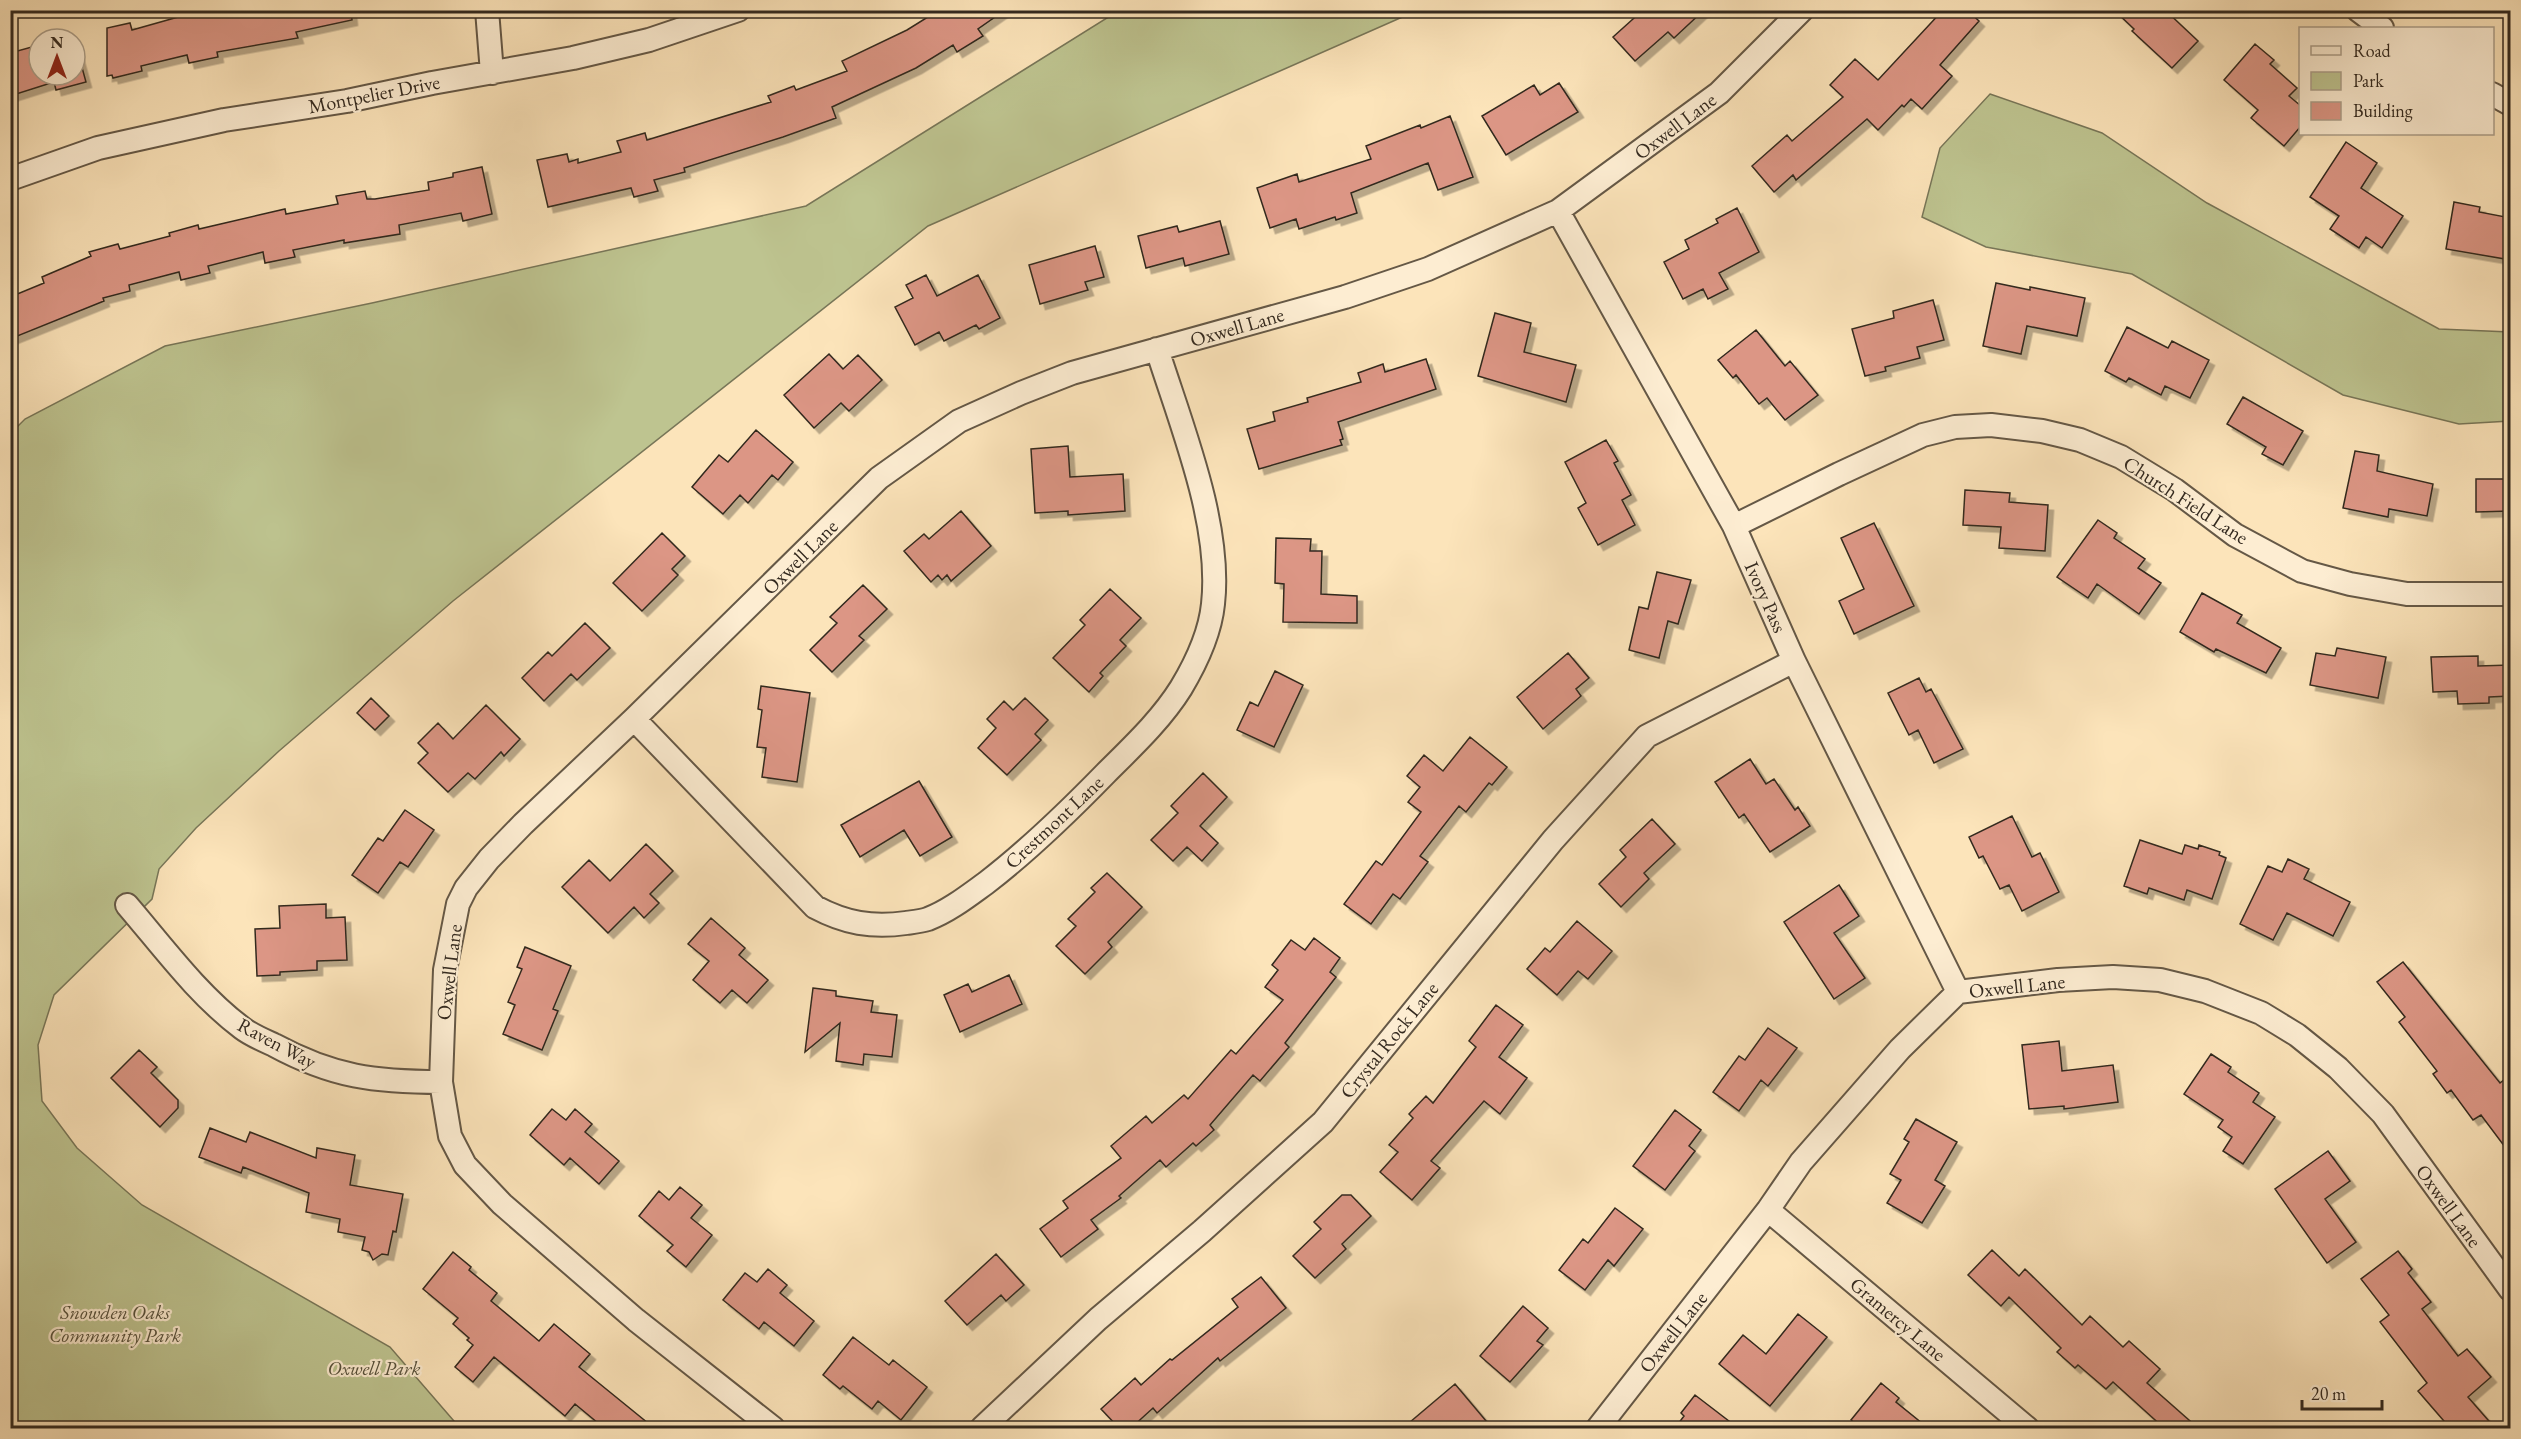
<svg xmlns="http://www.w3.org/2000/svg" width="2521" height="1439" font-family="'EB Garamond',serif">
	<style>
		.green { fill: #bec490; stroke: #787658; stroke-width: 1.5 }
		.building { fill: #dc9685; stroke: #33291f; stroke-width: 1.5; filter: url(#shadow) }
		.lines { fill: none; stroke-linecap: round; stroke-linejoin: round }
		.street-casing { stroke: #655846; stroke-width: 26 }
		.street { stroke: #fdedd2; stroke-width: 22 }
		.labels { text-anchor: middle; stroke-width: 4.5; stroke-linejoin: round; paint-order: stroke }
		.street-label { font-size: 20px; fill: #33291f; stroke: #fdedd2 }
		.park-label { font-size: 20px; font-style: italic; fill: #56503b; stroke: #fdedd2 }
	</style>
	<defs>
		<filter id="shadow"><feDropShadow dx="5.5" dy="5.5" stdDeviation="0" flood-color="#0004"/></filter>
	</defs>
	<rect width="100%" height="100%" fill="#fce4ba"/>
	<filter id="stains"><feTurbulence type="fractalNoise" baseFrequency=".00333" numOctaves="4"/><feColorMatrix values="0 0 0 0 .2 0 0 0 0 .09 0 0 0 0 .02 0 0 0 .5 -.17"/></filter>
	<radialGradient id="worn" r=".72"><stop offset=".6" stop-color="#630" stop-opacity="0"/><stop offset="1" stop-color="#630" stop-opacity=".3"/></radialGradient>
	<path class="green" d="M1118,11h298l-488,215 -475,375 -174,150 -83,77 -37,41 -7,30 -98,96 -16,50 4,56 35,47 65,57 248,142 70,81h-449v-995l14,-14 140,-73 207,-43 434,-97z
		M1990,94l112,39 105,70 232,126 71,3v89l-51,3 -116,-29 -211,-121 -146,-27 -64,-30 18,-69z"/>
	<path class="building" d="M203,10h6l1,6 27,-6h114l1,10 -56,12 2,6 -81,14 1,5 -29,6 -2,-8 -46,11 1,5 -29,7 -1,-3 -5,1v-48l23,-5 2,7z
		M939,10h66l-27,19 5,7 -26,16 -4,-7 -37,23 -84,39 4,11 -53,19 -99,31 1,4 -31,8 4,11 -24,6 -3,-9 -83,19 -11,-47 30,-6 2,8 9,-3v4l43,-11 -4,-11 28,-8 2,7 124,-38 -3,-6 26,-10 2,4 51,-19 -5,-10 65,-31z
		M1643,10h61l-30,28 -6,-6 -33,29 -22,-24z
		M1943,10h24l12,11 -39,44 12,11 -30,33 -11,-10 -7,8 -2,-2 -24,25 -11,-11 -71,61 -3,-5 -19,17 -22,-26 35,-31 5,6 51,-44 -13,-12 25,-26 23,21z
		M2114,10h51l33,31 -26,27 -40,-37 2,-2z
		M75,42l11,40 -30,8 -2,-8 -44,14v-43l29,-8v30h36z
		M2255,44l19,16 -4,4 27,24 -8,8 12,10v20l-17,20 -33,-28 7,-8 -34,-30z
		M1559,83l19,29 -72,43 -24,-39 52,-31 6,10z
		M1450,116l23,61 -35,13 -10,-27 -77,30 6,20 -21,7 -1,-3 -36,12 -3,-10 -26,9 -13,-40 40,-14 2,8 72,-23 -5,-13 54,-21 1,3z
		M2346,142l31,21 -16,25 42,28 -21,32 -16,-11 -7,11 -29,-19 9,-13 -29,-19z
		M482,167l10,47 -29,7 -2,-8 -62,12 1,9 -56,9v-3l-51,10 2,7 -30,6 -2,-11 -55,14 2,7 -29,7 -2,-8 -50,13 1,6 -27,7 1,3 -94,38v-42l34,-14 -2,-6 49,-21 -2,-4 29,-8 2,5 50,-13 -1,-3 29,-8 1,4 86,-20 1,5 52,-10 -2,-8 29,-5 2,8h8l54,-9 -1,-8 25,-5v-4z
		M2454,202l26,5 -1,5 32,6v42l-65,-11z
		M1737,208l22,44 -40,21 9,16 -20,10 -5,-10 -20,10 -19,-37 25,-13 -4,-9 33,-17 -2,-4z
		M1220,221l9,33 -44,12 -2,-8 -37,10 -8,-32 39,-10 2,6z
		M1095,246l9,31 -19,5 3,8 -48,14 -11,-39z
		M926,275l11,21 41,-21 22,43 -21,11 -3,-4 -32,16 -5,-9 -24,13 -20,-38 18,-9 -7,-13z
		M1996,283l34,7v-3l55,11 -8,38 -50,-10 -6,28 -38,-8z
		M1933,300l11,40 -27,7 3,11 -35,9 1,4 -21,5 -13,-47 42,-11 -1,-7z
		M1495,313l36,10 -7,29 52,13 -10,37 -88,-26z
		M2127,327l41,21 4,-7 37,19 -19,38 -25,-12 -4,9 -32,-17 -3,4 -21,-11z
		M1756,330l29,36 5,-5 28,34 -33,25 -18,-22 -8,6 -23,-29 -3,3 -15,-18z
		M829,354l14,15 15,-14 24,25 -33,31 -8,-8 -27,25 -30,-33z
		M1426,359l10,30 -98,33 5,17 -3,1 2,5 -83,24 -12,-40 28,-8 -2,-9 35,-10 -1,-4 54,-16 -3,-9 25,-9 2,8z
		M2243,397l60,34 -20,34 -21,-11 4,-7 -39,-23z
		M756,430l37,32 -15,18 -6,-5 -24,28 -8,-8 -17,19 -31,-27 27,-32 9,7z
		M1606,440l12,21 -4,2 17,32 -9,5 13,25 -37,20 -20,-37 8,-5 -21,-41z
		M1068,446l2,31 53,-3 2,37 -57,4v-4l-33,2 -4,-64z
		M2355,451l24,4 -2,16 56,13 -6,32 -38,-7 -1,8 -45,-9z
		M2476,479h35v32l-35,1z
		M1965,490l45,3 -1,9 39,3 -3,46 -46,-3 2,-21 -38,-2z
		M961,511l30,35 -40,35 -4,-6 -5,5 -4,-5 -7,7 -27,-31 20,-17 5,5z
		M2098,520l19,13 -3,5 31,21 -7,9 23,15 -22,31 -42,-30 -9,14 -31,-21z
		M1874,523l40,83 -60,28 -15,-33 25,-12 -23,-51z
		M662,533l23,23 -13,13 6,6 -36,36 -29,-28z
		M1276,538l35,1 -1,12h12l-1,43 36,2v27l-74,-1 1,-38 -9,-1z
		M1657,572l34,8 -13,44 -10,-3 -9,37 -30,-8 10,-43 9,2z
		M863,585l24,24 -28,27 5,4 -32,32 -22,-22 27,-27 -7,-6z
		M1110,589l31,29 -21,22 6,6 -26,27 3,3 -14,16 -36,-34 32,-33 -5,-5z
		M2202,593l40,22 -5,8 44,25 -15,25 -50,-24 -2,3 -34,-20z
		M585,623l25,25 -33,32 -6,-6 -27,27 -22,-23 26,-26 4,4z
		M2337,648l49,9 -8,41 -68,-13 6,-32 19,3z
		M1568,653l21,25 -13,11 5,7 -38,33 -26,-32z
		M2478,656v10l33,-1v31l-22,1v6l-31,1 -1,-13 -24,1 -2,-35z
		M1275,671l28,14 -29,62 -37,-17 13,-28 8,4z
		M1919,678l7,14 5,-3 32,60 -29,14 -16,-33 -9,5 -21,-42z
		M761,686l49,7 -13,89 -35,-5 4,-29 -9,-1 5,-37 -4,-1z
		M371,698l18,18 -14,14 -18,-17z
		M1025,698l23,22 -13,14 6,6 -34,35 -29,-27 18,-20 -9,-9 17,-18 9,9z
		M486,705l34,34 -16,17 -3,-4 -26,27 -7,-6 -20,19 -30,-29 10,-10 -10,-10 20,-20 15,16z
		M1470,737l37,30 -15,18 -3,-2 -23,29 -7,-6 -39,50 8,6 -28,37 -7,-5 -22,30 -27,-20 32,-43 6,4 39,-53 -13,-10 12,-15 -13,-11 17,-21 19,16z
		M1750,759l16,25 8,-5 21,31 3,-3 12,19 -40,26 -26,-38 -5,4 -24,-36z
		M1203,773l24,24 -27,29 18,17 -16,18 -15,-14 -14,14 -22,-21 27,-27 -7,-7z
		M919,781l33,56 -32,19 -16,-26 -44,27 -19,-32z
		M405,810l29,20 -26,37 -8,-5 -22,31 -26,-18 26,-37 5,3z
		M2012,816l20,41 8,-4 19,39 -37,19 -13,-26 -9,4 -17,-33 -4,2 -10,-21z
		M1652,819l23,25 -31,29 5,6 -28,28 -22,-23 27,-27 -6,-7z
		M2140,840l42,14 3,-9 13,4 1,-4 21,7 -1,3 7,3 -14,41 -25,-9 -3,10 -35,-12 -2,6 -23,-8z
		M646,844l27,27 -23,23 9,9 -15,15 -10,-11 -26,26 -46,-46 27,-27 21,21z
		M2288,859l21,10 -5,10 46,23 -17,34 -46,-23 -14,27 -33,-16 28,-58 14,6z
		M1107,873l35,34 -34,35 4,5 -27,27 -29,-28 20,-20 -8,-7 27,-27 -4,-4z
		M1839,885l20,31 -25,17 31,45 -31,21 -50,-77z
		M326,904v14l19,-1 2,43 -30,1v9l-37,2v3l-23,1 -2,-47 25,-1 -1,-22z
		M711,918l34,30 -6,7 29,25 -21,23 -15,-13 -12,13 -27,-23 16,-19 -21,-17z
		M1577,921l35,30 -24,28 -10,-8 -21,24 -30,-26 18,-21 5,4z
		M1314,938l26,20 -10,14 6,5 -51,66 4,4 -29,34 -7,-6 -43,50 4,5 -18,16 -3,-3 -27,24 -6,-7 -41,36 2,2 -30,22 7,9 -37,28 -21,-28 28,-21 -5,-7 58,-43 -10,-12 35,-30 6,7 32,-28 4,4 43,-49 5,4 47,-54 -18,-13 13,-17 -6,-5 19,-25 14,10z
		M525,947l46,19 -18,43 5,2 -16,39 -39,-16 12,-29 -7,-3 14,-33 -5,-2z
		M2403,962l97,121 11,-9v81l-30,-40 -8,5 -22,-30 -4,3 -14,-19 4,-3 -38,-49 6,-5 -28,-35z
		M1009,975l13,29 -62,28 -16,-37 24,-11 4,8z
		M813,988l23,3v5l37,5 -2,11 26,3 -5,42 -28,-3 -1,11 -27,-4 4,-38 -35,29z
		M1496,1005l27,20 -24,32 28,21 -27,36 -16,-13 -53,60 9,7 -28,32 -32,-28 18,-20 -9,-7 24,-27 -4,-4 17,-18 7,7 43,-56 -7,-6z
		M1768,1028l29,20 -29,38 -7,-6 -22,31 -26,-19 26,-36 6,4z
		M2059,1041l3,30 51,-6 5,37 -54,7v-3l-35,3 -7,-64z
		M139,1050l18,17 -6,6 27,27v8l-18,19 -49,-49z
		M2211,1054l20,13 -3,5 31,21 -6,9 22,15 -32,47 -20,-13 9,-14 -14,-10 5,-7 -39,-26z
		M552,1109l14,11 9,-11 17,15 -7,8 34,29 -20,23 -29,-26 -6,7 -34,-30z
		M1675,1110l26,20 -12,16 6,5 -30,39 -32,-24z
		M1916,1119l41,23 -22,38 10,6 -23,37 -35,-20 14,-23 -11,-6 19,-32 -5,-3z
		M210,1128l36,14 4,-10 66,26 1,-10 38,7 -5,30 53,9 -7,38 -3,-1 -5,24 -6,-1 -9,6 -4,-8 -7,-2 3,-13 -27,-5 2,-13 -34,-7 3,-19 -66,-26 -2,6 -42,-16z
		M2328,1151l22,30 -25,18 31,43 -29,21 -52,-74z
		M680,1187l22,18 -11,13 21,17 -26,32 -19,-16 6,-6 -34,-29 20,-25 10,9z
		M1342,1195h9l20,21 -29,28 4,5 -31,29 -22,-22 28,-27 -7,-7z
		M1615,1208l28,21 -29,37 -6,-6 -23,30 -26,-20 24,-31 5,4z
		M1992,1250l27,26 6,-7 57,56 8,-9 33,31 6,-6 31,28 -13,14 51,45h-34l-51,-46 -7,7 -28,-24 -3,3 -18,-16 4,-4 -52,-51 -8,9 -33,-31z
		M2398,1251l14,18 -4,4 23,29 -9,7 36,47 9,-7 24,28 -23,20 27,31h-45l-32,-37 9,-8 -47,-61 9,-7 -28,-36z
		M453,1252l18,15 -2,3 28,23 -6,8 48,40 15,-17 36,30 -11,13 75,61h-50l-29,-24 -10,12 -71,-59 -21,25 -18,-15 18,-22 -6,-5 2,-2 -16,-14 5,-6 -35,-29z
		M996,1254l28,31 -18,16 -5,-6 -34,30 -22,-24z
		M768,1269l19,16 -7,8 34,28 -20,25 -30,-24 -5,7 -36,-29 22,-27 12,9z
		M1261,1277l25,31 -66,53 -2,-3 -61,55 -4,-5 -22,20h-12l-18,-19 34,-31 6,7 29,-26 2,1 66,-53 -6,-8z
		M1523,1306l25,22 -11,13 6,4 -33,37 -30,-26z
		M1798,1314l29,23 -57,69 -51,-42 24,-29 23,19z
		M853,1337l36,28 4,-5 34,27 -26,33 -23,-19 -6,8 -29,-23 -3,3 -17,-14z
		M1881,1383l18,15 -3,4 32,26h-67l-10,-8z
		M1455,1384l37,44h-89z
		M1695,1395l43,33h-63l9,-12 -3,-3z"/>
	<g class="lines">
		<defs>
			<path id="street" d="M487,10l5,63
				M2358,10l24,18
				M2492,94l18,10
				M10,179l88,-31 126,-28 123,-19 85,-18 141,-25 76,-18 89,-30
				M1558,211l176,315 60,135 164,331
				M1734,526l105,-52 84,-39 32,-8 36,-2 51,6 38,9 41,17 54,33 60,45 67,36 48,13 57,10h103
				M634,719l181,188c30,16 57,21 91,16 7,-1 16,-2 22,-4 21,-8 40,-23 58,-36 43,-33 82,-71 120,-110 26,-26 55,-53 75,-85 15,-25 29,-54 32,-84 9,-80 -32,-179 -56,-255
				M127,905c36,42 71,90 115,123 9,7 21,12 32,17 59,32 101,37 167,37
				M1768,1210l259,218
				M773,1428l-137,-108 -134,-116 -37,-39 -15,-29 -9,-54 4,-112 13,-66 8,-16 23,-29 34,-35 111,-105 245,-241 80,-57 62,-28 51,-20 273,-76 83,-28 130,-58 161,-118 83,-83
				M982,1428l116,-109 104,-88 121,-109 230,-282 94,-104 147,-75
				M1598,1428l170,-218 33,-48 99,-113 58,-57 100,-12 55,-3 47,3 45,11 56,22 36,22 41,33 45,46 127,175"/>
		</defs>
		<use href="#street" class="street-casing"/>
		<use href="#street" class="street"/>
	</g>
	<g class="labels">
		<g class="street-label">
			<text transform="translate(374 94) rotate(-11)" y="7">Montpelier Drive</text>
			<text transform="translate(1675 126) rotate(-37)" y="7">Oxwell Lane</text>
			<text transform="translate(1237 327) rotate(-16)" y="7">Oxwell Lane</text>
			<text transform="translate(2186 500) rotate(33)" y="7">Church Field Lane</text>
			<text transform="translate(800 557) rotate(-45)" y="7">Oxwell Lane</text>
			<text transform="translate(1766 597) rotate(66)" y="7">Ivory Pass</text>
			<text transform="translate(1054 822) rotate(-43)" y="7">Crestmont Lane</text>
			<text transform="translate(449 972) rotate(-83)" y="7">Oxwell Lane</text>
			<text transform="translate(2017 986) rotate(-6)" y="7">Oxwell Lane</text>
			<text transform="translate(1389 1040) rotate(-51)" y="7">Crystal Rock Lane</text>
			<text transform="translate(277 1043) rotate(28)" y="7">Raven Way</text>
			<text transform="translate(2449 1206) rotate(54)" y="7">Oxwell Lane</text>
			<text transform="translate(1898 1319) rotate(40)" y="7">Gramercy Lane</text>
			<text transform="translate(1673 1332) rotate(-52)" y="7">Oxwell Lane</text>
		</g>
		<g class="park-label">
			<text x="115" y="1319">Snowden Oaks<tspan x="115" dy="23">Community Park</tspan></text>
			<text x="374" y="1375">Oxwell Park</text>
		</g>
	</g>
	<rect width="2521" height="1439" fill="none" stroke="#fce4ba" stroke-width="36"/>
	<rect x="12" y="12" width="2497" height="1415" fill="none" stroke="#33291f" stroke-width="3"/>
	<rect x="18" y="18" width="2485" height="1403" fill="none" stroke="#33291f" stroke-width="1.5"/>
	<rect x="2299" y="27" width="195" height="108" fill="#fdedd2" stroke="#ac9f8a" stroke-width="1.5"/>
	<rect x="2311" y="46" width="30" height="9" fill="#fdedd2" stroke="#ac9f8a" stroke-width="1.5"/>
	<text x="2353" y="57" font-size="18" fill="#33291f">Road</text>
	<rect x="2311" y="72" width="30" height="18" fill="#bec490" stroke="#ac9f8a" stroke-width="1.5"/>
	<text x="2353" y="87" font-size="18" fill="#33291f">Park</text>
	<rect x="2311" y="102" width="30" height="18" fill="#dc9685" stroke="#ac9f8a" stroke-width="1.5"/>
	<text x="2353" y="117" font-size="18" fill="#33291f">Building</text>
	<g transform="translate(57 57)"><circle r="28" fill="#fdedd2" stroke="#ac9f8a" stroke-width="1.5"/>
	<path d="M0-4.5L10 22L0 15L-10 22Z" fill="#8f2418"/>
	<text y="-9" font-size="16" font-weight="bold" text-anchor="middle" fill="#33291f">N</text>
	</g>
	<path d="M2302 1400v9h80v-9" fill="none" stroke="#33291f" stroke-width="3"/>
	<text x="2311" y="1400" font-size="18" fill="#33291f" stroke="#fdedd2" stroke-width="4.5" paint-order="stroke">20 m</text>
	<rect width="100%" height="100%" filter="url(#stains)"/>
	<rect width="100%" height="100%" fill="url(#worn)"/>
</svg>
